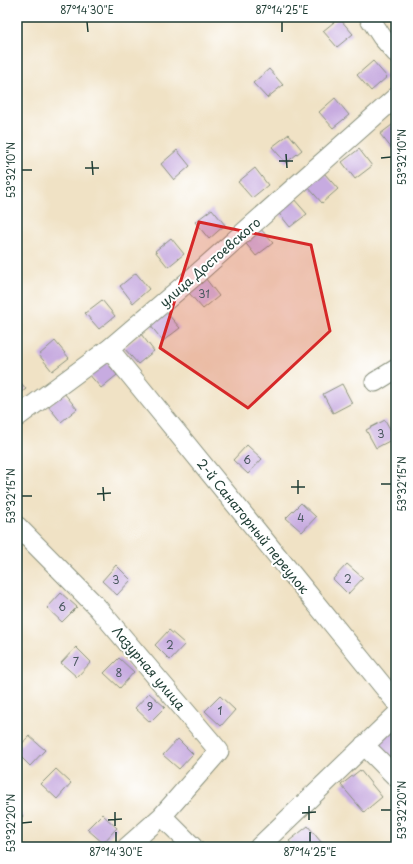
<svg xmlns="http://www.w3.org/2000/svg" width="413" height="864" font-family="'Playpen Sans',sans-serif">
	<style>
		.building { fill: #c7abe0 }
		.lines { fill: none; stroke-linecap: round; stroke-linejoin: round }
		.minor-casing { stroke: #88907c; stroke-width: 21 }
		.minor { stroke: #fff; stroke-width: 19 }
		.marked { fill: #d62828; fill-opacity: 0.2; stroke: #d62828; stroke-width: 3; stroke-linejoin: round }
		.ticks { fill: none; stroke: #1f3d34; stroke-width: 1.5 }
		.labels { text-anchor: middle; stroke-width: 4; stroke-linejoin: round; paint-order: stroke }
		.number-label { font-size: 11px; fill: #49585f }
		.street-label { font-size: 13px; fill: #1f3d34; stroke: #fff }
		.neatline { fill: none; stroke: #1f3d34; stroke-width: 1.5 }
		.ticks-label { font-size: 10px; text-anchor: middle; fill: #1f3d34 }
	</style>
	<rect width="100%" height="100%" fill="#fff"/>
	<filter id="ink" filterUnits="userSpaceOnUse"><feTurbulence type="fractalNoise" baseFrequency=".025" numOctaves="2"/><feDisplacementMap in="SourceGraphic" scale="8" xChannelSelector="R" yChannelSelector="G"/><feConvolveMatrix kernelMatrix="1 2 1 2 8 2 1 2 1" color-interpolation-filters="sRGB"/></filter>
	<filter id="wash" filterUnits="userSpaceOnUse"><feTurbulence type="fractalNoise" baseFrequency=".012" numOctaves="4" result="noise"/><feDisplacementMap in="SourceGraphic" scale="16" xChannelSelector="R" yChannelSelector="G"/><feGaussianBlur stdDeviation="0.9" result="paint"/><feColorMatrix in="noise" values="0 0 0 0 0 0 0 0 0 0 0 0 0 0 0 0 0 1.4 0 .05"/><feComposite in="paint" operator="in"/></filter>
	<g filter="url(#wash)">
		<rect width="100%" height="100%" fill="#f0e2c5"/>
		<g id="blocks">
			<path class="building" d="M339,18l14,16 -16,13 -14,-16z
				M373,61l14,16 -16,14 -14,-16z
				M269,69l14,16 -16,13 -14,-15z
				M335,98l14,17 -16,13 -14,-16z
				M396,122v26l-3,2 -13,-16z
				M289,134l13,16 -16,13 -14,-16z
				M359,149l13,17 -17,13 -13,-17z
				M177,150l13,16 -16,14 -13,-16z
				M255,168l13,17 -16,13 -14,-16z
				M324,173l14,16 -16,14 -14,-16z
				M293,198l14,16 -17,13 -13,-16z
				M212,209l13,16 -16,14 -14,-17z
				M259,227l14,16 -17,13 -13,-16z
				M171,238l13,16 -16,13 -13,-16z
				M136,273l13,16 -16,14 -13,-17z
				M206,279l13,17 -16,13 -14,-16z
				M102,300l13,16 -16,13 -14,-16z
				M166,312l14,16 -17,13 -13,-16z
				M141,334l13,17 -16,13 -14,-16z
				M55,341l14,17 -17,13 -13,-16z
				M104,359l13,16 -16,13 -14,-16z
				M17,378l9,11 -9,7z
				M342,384l10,19 -19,10 -10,-19z
				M64,393l13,16 -16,13 -13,-16z
				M385,420l10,18 -19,10 -10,-18z
				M247,445l15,14 -14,15 -15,-14z
				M301,503l15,14 -14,15 -16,-14z
				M347,564l16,14 -15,16 -15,-15z
				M116,565l15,15 -14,15 -15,-14z
				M61,593l16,14 -15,15 -15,-14z
				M169,630l16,14 -15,16 -15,-15z
				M76,647l15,15 -14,15 -16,-14z
				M119,658l15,14 -14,16 -16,-15z
				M149,693l16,14 -15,15 -15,-14z
				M220,696l15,14 -14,16 -16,-15z
				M394,728l2,2v38l-20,-25z
				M29,736l16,14 -15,16 -13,-13v-4z
				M178,739l15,15 -14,15 -16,-14z
				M56,769l15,14 -14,16 -16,-15z
				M360,770l22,27 -18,15 -23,-27z
				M17,810l6,6 -6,6z
				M102,814l15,14 -14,15 -16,-14z
				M308,826l17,21h-31l-5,-6z"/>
		</g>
	</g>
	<g filter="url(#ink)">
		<use href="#blocks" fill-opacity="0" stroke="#88907c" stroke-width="1"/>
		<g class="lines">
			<defs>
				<path id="minor" d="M369,17l13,20 14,16
					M109,349l287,353
					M375,382l21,-13
					M17,417l92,-68 89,-76 198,-176
					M17,526l80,81 122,144 -57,65 -35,31
					M364,745l32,32
					M162,816l31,31
					M259,847l137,-132"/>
			</defs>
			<use href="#minor" class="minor-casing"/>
			<use href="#minor" class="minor"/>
		</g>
	</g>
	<path class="marked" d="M199,222l112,23 19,86 -82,77 -88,-60z"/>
	<path class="ticks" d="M87,22l1,10M282,22v10M286,154l1,14M381,158l10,-1M92,161l1,14M279,161h14M85,168h14M22,170h10M298,480v14M381,484h10M103,487l1,14M291,487h14M97,494l14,-1M22,496h10M309,806v14M381,810h10M115,812v14M302,813l14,-1M108,820l14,-1M22,823l10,-1M116,832v10M310,832v10"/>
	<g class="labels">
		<g class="number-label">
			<text x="204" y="298">31</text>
			<text x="381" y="438">3</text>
			<text x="247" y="464">6</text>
			<text x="301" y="522">4</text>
			<text x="348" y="583">2</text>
			<text x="116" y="584">3</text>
			<text x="62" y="611">6</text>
			<text x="170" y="649">2</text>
			<text x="76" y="666">7</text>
			<text x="119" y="677">8</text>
			<text x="150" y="711">9</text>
			<text x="220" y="715">1</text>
		</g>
		<g class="street-label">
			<text transform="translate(210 262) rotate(-41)" y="5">улица Достоевского</text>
			<text transform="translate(253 526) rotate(51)" y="5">2-й Санаторный переулок</text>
			<text transform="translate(149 668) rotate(50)" y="5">Лазурная улица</text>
		</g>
	</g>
	<rect width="413" height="864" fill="none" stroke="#fff" stroke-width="44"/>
	<rect x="22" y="22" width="369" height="820" class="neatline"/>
	<g class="ticks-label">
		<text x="87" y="14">87°14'30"E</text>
		<text x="282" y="14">87°14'25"E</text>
		<text transform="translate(402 157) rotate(-90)" y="4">53°32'10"N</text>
		<text transform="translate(11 170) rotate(-90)" y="4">53°32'10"N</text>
		<text transform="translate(402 484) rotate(-90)" y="4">53°32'15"N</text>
		<text transform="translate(11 496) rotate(-90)" y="4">53°32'15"N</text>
		<text transform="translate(402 810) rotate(-90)" y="4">53°32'20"N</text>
		<text transform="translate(11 823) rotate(-90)" y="4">53°32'20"N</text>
		<text x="116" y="856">87°14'30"E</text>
		<text x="310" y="856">87°14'25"E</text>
	</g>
</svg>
